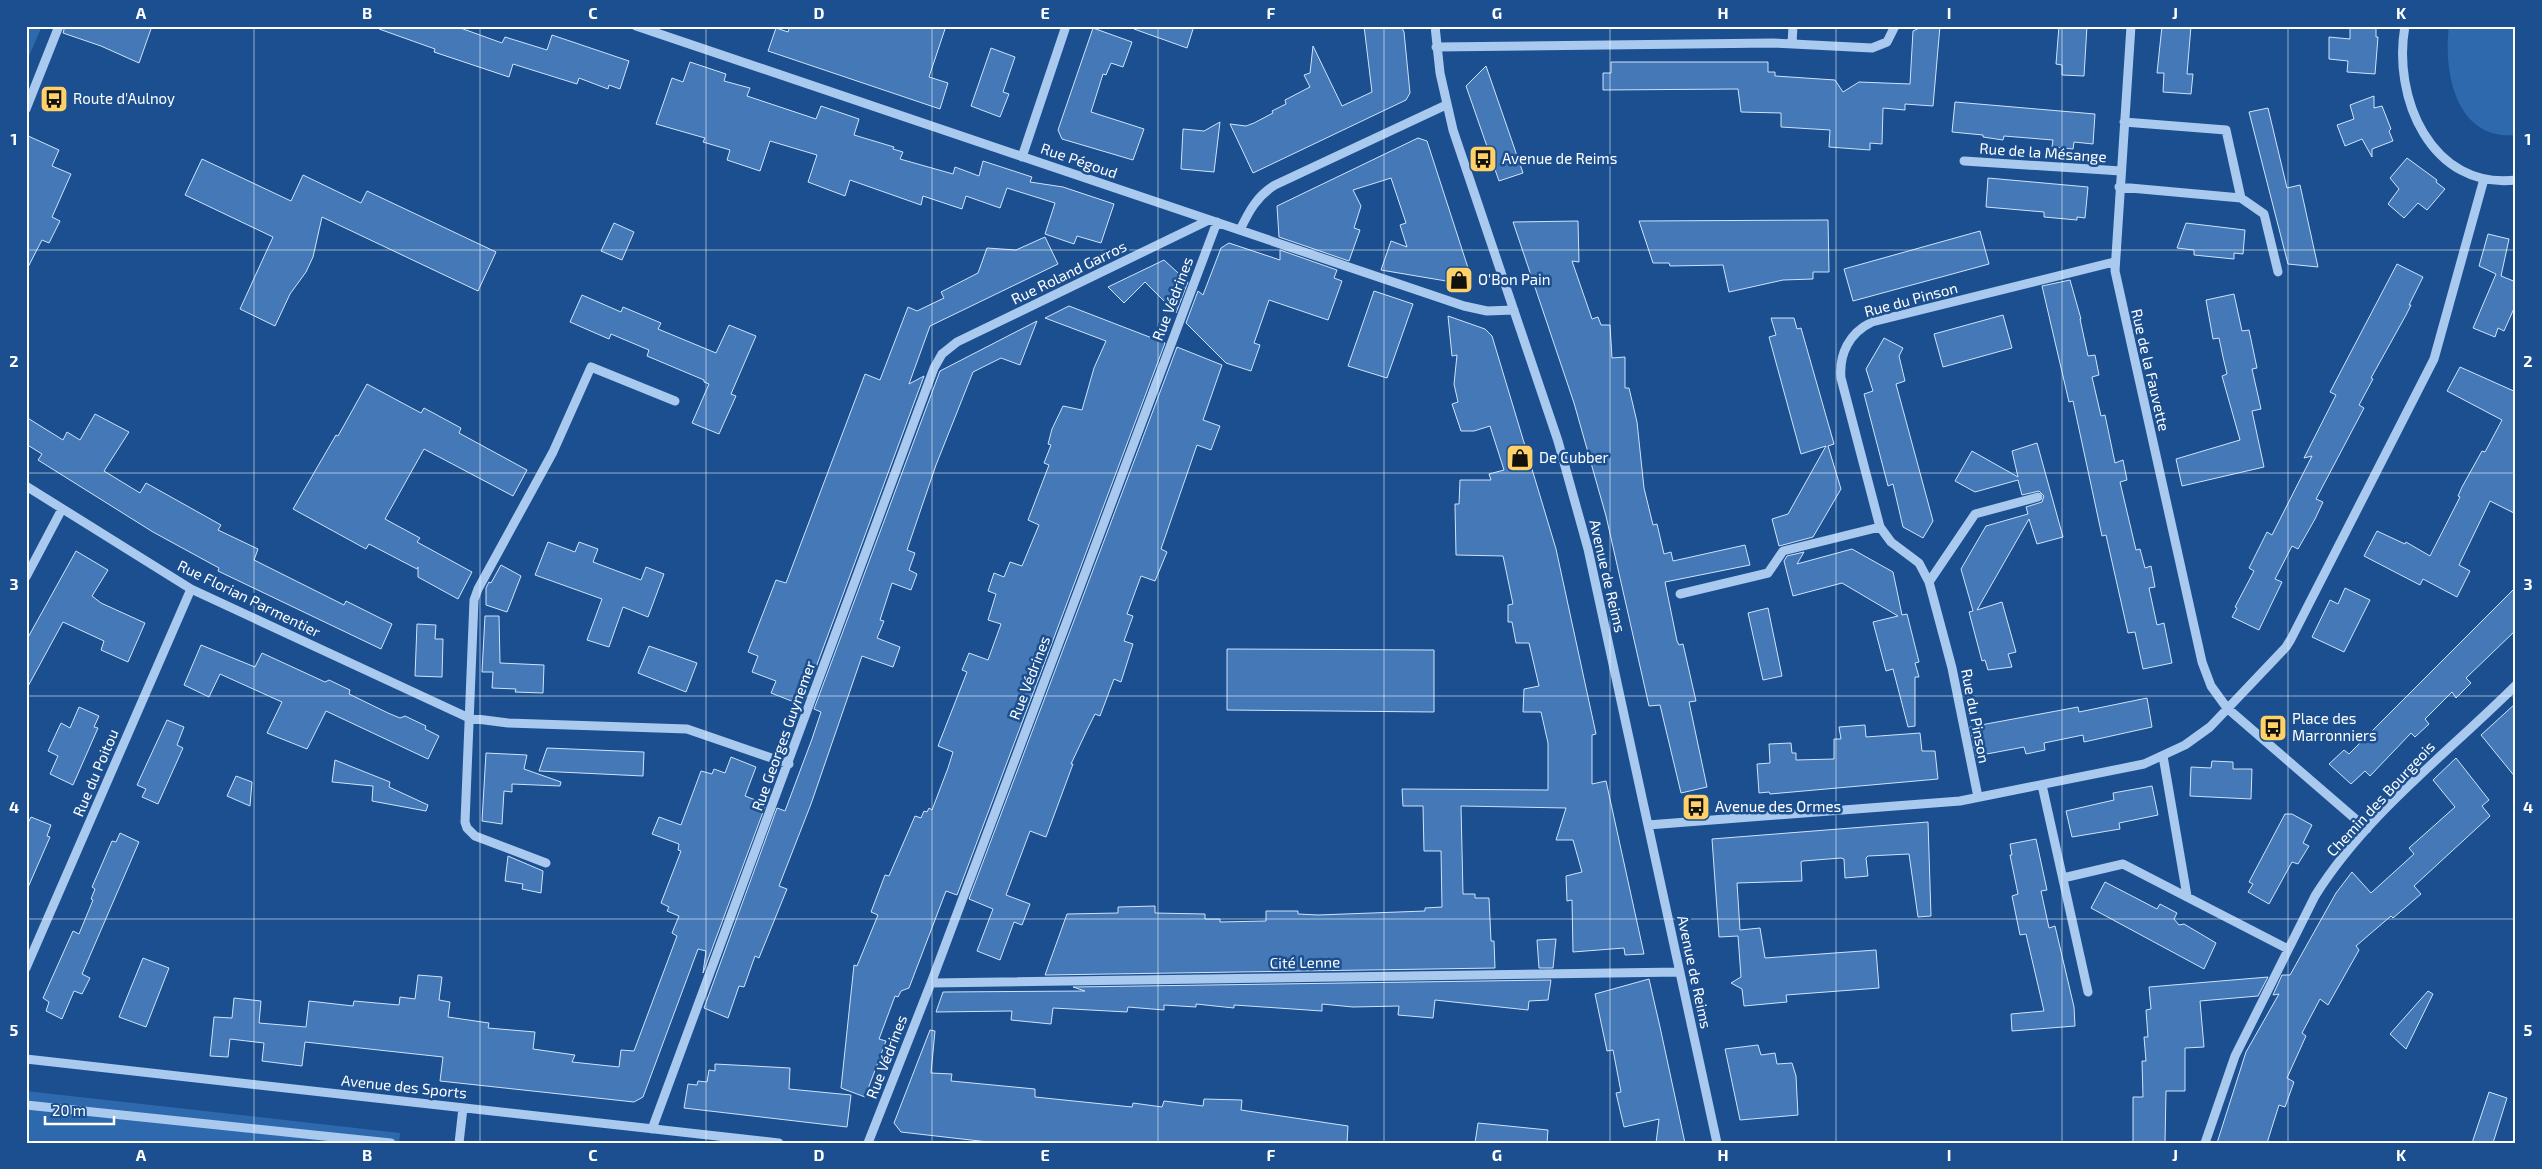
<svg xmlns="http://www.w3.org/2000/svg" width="2542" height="1169" font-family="'Exo 2',sans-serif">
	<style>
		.green { fill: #2e69ad }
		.building { fill: #4478b7; stroke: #cfe3fa }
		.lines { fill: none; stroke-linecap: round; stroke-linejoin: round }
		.minor { stroke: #a9c9ee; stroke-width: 9 }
		.grid { fill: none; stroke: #fff; stroke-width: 1; stroke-opacity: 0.55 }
		.labels { text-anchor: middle; stroke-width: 5; stroke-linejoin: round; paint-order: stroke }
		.poi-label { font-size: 15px; fill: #fff; stroke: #1b4f8f; text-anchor: start }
		.street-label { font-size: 15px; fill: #fff; stroke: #1b4f8f }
		.neatline { fill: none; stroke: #fff; stroke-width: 2 }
		.grid-label { font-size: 16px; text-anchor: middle; font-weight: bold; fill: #fff }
	</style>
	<rect width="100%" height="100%" fill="#1b4f8f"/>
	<path class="green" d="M26,26h16l-16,37z
		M2449,26h67v109c-60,6 -73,-63 -67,-109z
		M26,1091l374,42 -1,10h-373z"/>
	<path class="building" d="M65,26h87l-13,37 -38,-17 -38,-13z
		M379,26h76l47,17 3,-6 42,13 5,-15 77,26 -9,28 -11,-4 -1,4 -29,-11 -2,6 -64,-20 -4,13 -75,-25 1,-3 -56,-20z
		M790,26h156l-17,51 19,6 -8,26 -172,-58 8,-23 12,4z
		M1134,26h60l-7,22 -53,-19z
		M1364,26h37l3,6 6,61 -4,7 -153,73 -23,-49 16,2 8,-3 19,-10 -1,-2 14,-7 -1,-4 25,-13 -6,-12 6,-2 3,-27 29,60 30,-14z
		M1924,26h16l-7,80 -28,-2v6l-22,-2 -1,36 -12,-1v7l-41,-3 1,-17 -49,-3v-14l-40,-1 -3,-23 -135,1v-17h8v-11h157v10h7v4l60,4 8,12 16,-10 51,2 3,-53z
		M2059,26h28l-3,50 -22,-1v-10l-6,-1z
		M2162,26h29l-4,48h6l-2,20 -28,-2 1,-19h-7z
		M2350,26h26v11h2l-3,37 -28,-2 1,-11 -19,-2v-22l21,2z
		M1093,28l39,14 -9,25 -12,-4 -5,12 -3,-1 -12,38 53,17 -11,31 -71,-21 -4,-9z
		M991,48l24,9 -12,35 6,2 -9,23 -29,-11z
		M690,62l36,12 -2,7 26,7 -3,8 69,23 5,-13 38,13 -5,16 40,12 -1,2 10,3 -3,7 53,15 2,-7 24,9 4,-15 49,16 -2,5 33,5 51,17 -13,39 -24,-7 -3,8 -29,-10 10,-31 -48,-15 -7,20 -34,-12 -4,13 -39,-13 -2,9 -71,-25 -5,16 -37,-14 9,-27 -47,-14 -10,30 -33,-11 3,-10 -27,-8 2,-4 -49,-14 16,-46 11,4z
		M1486,66l37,107 -24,8 -33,-95z
		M2374,96v12l8,-2 9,23 -2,2 4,10 -21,8v8l-10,-18 -17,7 -8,-21 17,-6 -4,-14z
		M1955,102l140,12 -2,30 -19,-2 -1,7 -21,-2 1,-7 -49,-4 -1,4 -20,-3v-2l-31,-3z
		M2268,108l19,80 13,-3 18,82 -30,-3 -39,-152z
		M1220,122l-6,50 -33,-3 2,-40 21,2z
		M26,135l33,15 -7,16 19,8 -19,43 8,4 -11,22 -7,-3 -16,31z
		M1418,138l9,3 42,130 -11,12 -77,-13 10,-29 16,6 -7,-22 6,-2 -15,-45 -38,12 8,16 -7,22 6,2 -11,31 -70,-24 -2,-31z
		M2407,158l30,22 -1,2 9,7 -18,21 -9,-7 -14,15 -16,-14 11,-15 -9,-11z
		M202,159l89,42 12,-26 58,28 6,-12 129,61 -18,39 -156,-74 -9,40 -7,15 -16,22 -15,32 -35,-17 33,-72 -88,-42z
		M1988,178l100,9 -3,31 -8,-1v3l-33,-3v-5l-58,-5z
		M1828,220l1,52h-16v7l-30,1 -54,12 -6,-27 -53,1 -1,-3h-16l-14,-42z
		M1578,221l1,41 -7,-1 20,58 6,-2 3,8h9l2,33 13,-1v31h4l8,34 7,66 9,37 4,-1 7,30 7,-2 2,9 72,-16 5,20 -85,17 12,59 2,4 4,-1 13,57 -7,1 18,85 -26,6 -21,-88 -11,1 -43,-190 -32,-113 -61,-181z
		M614,223l20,9 -12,28 -21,-9z
		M2186,223l59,7 -2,24 -9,-1v6l-40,-4v-5l-17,-2z
		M1980,231l9,33 -136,37 -9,-32z
		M2488,234l21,5 -8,37 15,6v22l-12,27 -6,-3 -3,9 -22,-9 23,-54 -17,-8z
		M1045,237l13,27 -128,62 -21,58 15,-8 -122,329 -31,-12 5,-12 -24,-9 6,-16 -10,-4 28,-72 10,3 79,-209 15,6 28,-73 9,4 27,-13 -3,-6 37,-19 9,-25 29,2z
		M1229,243l51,17v-10l57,20 -3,8 8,3 -14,39 -59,-20 -15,43 6,2 -9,26 -25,-8 -40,-40 12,-32 5,4 18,-47z
		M1164,260l24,22 -12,31 -31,-31 -21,21 -16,-16z
		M2397,264l26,13 -14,28h2l-5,10 -35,63 2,1 -14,26 5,3 -48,91 7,3 -8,17 -17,30 -6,-3 -17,33 7,3 -23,48 -27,-13 5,-9 -2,-1 19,-36 -5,-3 18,-36 5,3 40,-79 -8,2 32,-63 -6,-3z
		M2070,280l11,39h-1l8,37 7,-1 4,20 -7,2 9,39 4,-1 10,48 8,-3 4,20 -7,2 16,68 4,-1 5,19 6,-2 4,21 -6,1 8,37 7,-2 8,40 -29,6 -8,-37 -7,1 -22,-98 -4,1 -29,-135 -4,1 -27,-116z
		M1374,291l39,13 -26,74 -39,-12z
		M2234,294l8,37 7,-1 8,38 -5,1 9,40 -9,2 12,56 -82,19 -6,-27 64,-19 -18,-64 5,-2 -4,-17 -4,-19 -6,1 -7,-39z
		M582,295l39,17 2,-5 38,16 -3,6 58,24 13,-28 27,11 -25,58 5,2 -17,38 -27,-11 17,-39 -5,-2v-2l-57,-24 2,-6 -38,-16 -2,5 -39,-17z
		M1069,306l96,37 -208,552 -11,-4 -37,97 -8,3 -3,6 -3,-1 -16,43 7,2 -21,56 -24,-9 13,-123 3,1 21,-51 -7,-3 14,-37 4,1 26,-60 6,2 3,-7 3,1 2,-4 3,2 16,-42 5,-16 -15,-6 29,-74 -5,-2 7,-17 19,7 13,-36 -13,-4 8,-26 -8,-3 6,-18 10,4 6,-15 12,4 17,-41 -11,-5 21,-55 -5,-2 7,-18 -3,-1 4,-15 11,-23 19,4 12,-42 12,-27 -61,-23z
		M2003,315l9,33 -69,19 -9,-33z
		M1448,316l37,13 7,7 64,213 40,185 -4,1v49l14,-3 38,173 -19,1 -1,-7 -51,4 -1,-52 -5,1 -1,-25 16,-4 -9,-32h-17l10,-32 -105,-2 2,88h12v4h14l2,43h3l1,27 -450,7 22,-61 51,-1v-6l37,-1v7l50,1v5h15v3l46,-1v-10h32v3l20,1 107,-4v-3l17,-1 -1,-56h-17l-1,-45h-20l-1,-17 146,1v-47l-7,-31h-18l1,-23 15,-3 -10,-43h-13l-4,-21h-4v-17l5,-1 -10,-48 -47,-1 -1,-51h4l1,-24h31l-2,-6 15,-4 -14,-44 -16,5h-13l-9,-27 6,-2 -4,-18 3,-29 -5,1z
		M1771,318h23l3,11 4,-1 33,116 -6,2 13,43 -28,48 -34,9 -7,-27 16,-5 38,-68 -25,8 -32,-117 7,-2z
		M1037,321l-17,44 -19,-7 -28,14 -37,93 -29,85 8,3 -6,17 8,4 -6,16 -19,-7 -12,37 4,1 -7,17 23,9 -7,20 -31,-11 -51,148 -32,82 8,3 -28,69 -4,-2 -11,31 -5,-1 -11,32 -24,-10 73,-200 8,3 27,-72 9,-27 -7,-3 126,-338z
		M1884,338l19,10 -4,8 6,25 -9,3 37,137 -10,17 -20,-11 -10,-43 -5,2 -24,-92 9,-3 -7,-22z
		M1177,347l45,18 -19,55 17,6 -9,24 -14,-5 -36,104 6,3 -12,29 -14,-5 -14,38 6,2 -9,25 9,3 -12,38 -7,-3 -14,37 -5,-2 -8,16 -16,34h2l-27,73 -16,-6 -24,64 24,9 -8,21 -8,-3 -14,38 -23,-9 16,-42 -24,-10z
		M2460,367l56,25v122l-26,-13 -31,64 11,6 -13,26 -34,-18 -3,6 -56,-29 13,-25 28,13 1,-2 24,14 30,-59 -2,-1 4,-9 20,-36 3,1 17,-32 -55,-29z
		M367,384l54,29 3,-5 37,20 -2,5 68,37 -14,26 -89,-47 -39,70 35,19 -3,4 55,30 -14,27 -40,-22v-10l-1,2 -48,-25 -3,5 -73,-40 43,-74 2,1z
		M95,414l34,18 -25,39 36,22 6,-10 75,42 -3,5 40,19 -4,11 90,45 2,-4 46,23 -11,25 -163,-78 1,-3 -66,-36 -115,-72 4,-6 -16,-10v-27l37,23 4,-8 13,8z
		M2037,443l26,94 -26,7 -8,-25 -52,91 25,-8 14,50 -8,2 4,13 -24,3 -3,-10 -3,1 -13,-49 4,-1 -12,-42 25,-43 42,-12 -2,-7 16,-5 2,-6 -5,-5 -17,4 -4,-15 -43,12 -20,-11 17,-30 46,26 -6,-26z
		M548,542l27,10 4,-10 19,7 -5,13 48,18 5,-13 18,7 -16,43 -25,-10 -14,40 -22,-7 15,-41 -67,-24z
		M1852,549l41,23 9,43 5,-1 12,48 -4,1 4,14h-4v49l-7,1 -15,-58 -7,2 -13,-49 25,-6 -56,-33 -49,13 -9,-35 3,-5 17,-4 -7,12z
		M76,551l32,19 -16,26 9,7 44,20 -17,39 -27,-12 3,-9 -41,-19 -37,68v-49z
		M501,565l20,11 -14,36 -21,-7v-17l3,-6 2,1z
		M2516,587v43l-50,48 5,5 -15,15 -4,-6 -27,27 4,5 -14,13 -4,-4 -41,43 -5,-5 -14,13 -22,-20 15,-14 5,4z
		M2345,588l25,12 -26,52 -32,-15 18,-37 8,4z
		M1768,608l14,68 -19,4 -15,-67z
		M485,616h14l1,47 44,2 -1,28 -28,-1 1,-3 -24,-1 1,-16h-11z
		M417,624l19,1 -1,14h8l-1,38 -27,-1z
		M201,645l54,22 7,-14 63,29 4,-2 21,10 -1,4 39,19 12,5 5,-2 21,10 -1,3 14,7 -11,23 -102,-48 -19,38 -40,-16 15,-31 -62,-28 -11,23 -25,-12z
		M649,646l48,17 -11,29 -48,-19z
		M1227,649l207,1v62l-207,-2z
		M2147,698l5,29 -68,15 -1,-7 -39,8 1,7 -19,4 -2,-7 -48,9 -6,-29 108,-20 1,5z
		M2516,703v75l-35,-43z
		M79,707l20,9 -5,11 4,1 -25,57 -23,-11 8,-18 -10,-5 13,-28 9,5z
		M167,720l17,7 -7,18 6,3 -25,56 -16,-7 4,-8 -9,-4z
		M1865,725l1,12 54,-4 2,18h13l3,28 -168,15 -1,-2 -10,1 -2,-29 13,-1 -1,-19 22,-1 1,10h4v7l38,-1v-20h7l-2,-12z
		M547,748l97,4 -1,24 -104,-5z
		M486,753l41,2 -3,14 37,13 -1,4 -48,-2v8l-8,-1 -2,33 -20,-3z
		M731,757l25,10 -11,29 21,8 -63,169 3,-22 -8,-2 -55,148 -9,5 -194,-21 3,-24 -138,-15 -3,24 -40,-5 2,-18 -34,-4 -2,18 -18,-1 4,-39 18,1 2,-20 27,3 -2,22 47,4 3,-26 44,5 1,-5 45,4 1,-8 15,2 3,-24 24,2 -3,23 11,2 -2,15 41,6 -1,5 47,4 -2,17 42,6 -3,7 47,5 2,-17 13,1 43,-115 -5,-3 7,-17 -12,-5 2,-4 -8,-4 20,-52 -3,-1 1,-6 -27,-10 7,-17 22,8 20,-54 11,3 2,-5 11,4z
		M2456,758l33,42 -7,6 8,10 -76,70 7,8 -28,24 -2,-2 -35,30 3,4 -31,55 -8,-6 -18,34 4,3 -19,42 7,4 -9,25 -6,-2 -12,38h-50l29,-91 33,-58 -6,1 9,-20h8l46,-82 16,-21 19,21 43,-39 -5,-6 46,-41 -22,-27z
		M335,760l55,22 -1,5 39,18 -2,6 -54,-10 1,-15 -41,-4z
		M2212,761l21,1v7h19l-1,30 -61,-3 1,-29 20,1z
		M236,776l16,6 -2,24 -23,-10z
		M2152,786l6,29 -39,8 1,6 -48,8 -6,-26 48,-11 -1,-7z
		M2285,814h7l20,11 -9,18 6,3 -11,18 -6,-2 -23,42 -21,-12 5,-8 -4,-2z
		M31,817l20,8 -4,11 3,1 -24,55v-65z
		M1928,822l3,94 -13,1 -9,-63 -41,2 -2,2 2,18 -23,2 -1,-19 -3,-1 -38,3 -2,1 1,19 -65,2 3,47 20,-2 5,30 111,-8 3,38 -93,7 1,7 -43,4 -2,-17 -11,-6 10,-6 -3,-41 -19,1 -7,-98z
		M120,833l19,9 -57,132 8,4 -8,16 -8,-3 -12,28 -16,-8 3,-9 -6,-4 30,-67 6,3 14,-34 -2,-1 4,-10 -3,-2 20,-46 4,1z
		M2036,839l11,51 -6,1 8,37 6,-2 19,81 1,19 -63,5 -1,-17 33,-3 -18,-77 -6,1 -8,-39 6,-2 -8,-39h2l-2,-11z
		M508,856l35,15 -2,22 -19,-4 1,-5 -18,-3z
		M2105,882l52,27 3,-5 17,9 -3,6 5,6 5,-1 32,19 -12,26 -113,-61z
		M1556,939l-3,29h-14l-2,-28z
		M143,958l26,10 -23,59 -27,-10z
		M2268,977l-10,19 -58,5 4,46 -19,1v43h-19l-1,52h-32v-46h10l-1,-36h4l-2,-24h4l-2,-27 5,-1 -2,-22z
		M1649,979l11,48 25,116h-29l3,-24 -35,8 -8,-34 5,-1 -8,-42 -6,1 -12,-57z
		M1551,980l-3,20 -19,1 -1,9 -93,-10 -2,18 -35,-3 1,-9 -46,1 -31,-3v7l-88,-6v3l-38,-4v3l-32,-2v5l-36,-3 -1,5 -74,-4 -2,16 -40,-4 1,-9 -76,1 7,-20 142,-1 -12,-4z
		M2428,991l5,3 -27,55 -16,-15z
		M930,1030l5,1 -4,42 21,1 -1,7 84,8v8l97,10 1,-4 29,4 2,-6 39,5 1,-7 38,1 -1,10 107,16 -1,17h-350l-96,-11 -7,-9z
		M1758,1045l3,10 14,-2 2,11 15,-1 4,13 2,39 -58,5 -15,-71z
		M715,1064l75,4 -1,21 62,6 -4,32 -163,-19 4,-24 9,1 1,-4 9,1 2,-12 6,1z
		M2489,1092l18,6 -14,45h-21z
		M1478,1123l70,7 -1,13h-72z"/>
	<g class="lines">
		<path class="minor" d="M636,26l828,280 23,5 27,-1
			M1435,26l5,47 13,57 105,311 30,108 129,594
			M2131,26l-16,245 87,391 9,24 16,22 140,121
			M2405,26c-13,71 26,164 111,154
			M1792,43l1,-17
			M1436,47l337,-4 99,5 15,-6 8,-16
			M26,109l33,-83
			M2124,122l102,8 15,68
			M1022,157l44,-131
			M1964,161l157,10
			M2119,187l122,11 23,16 14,58
			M1240,230c9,-19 17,-34 35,-45l171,-80
			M26,486l165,103 278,129 39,5 179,6 102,35
			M26,577l36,-68
			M1929,582l46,-68 63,-17
			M1680,594l88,-21 15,-22 97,-24
			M2163,756l24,140
			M2042,785l46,207
			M1978,797l-26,-129 -23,-86 -10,-19 -28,-21 -11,-15 -39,-149c-2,-24 8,-45 31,-56l242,-60
			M1648,825l312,-24 184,-37 41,-19 25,-18 76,-80 5,-8 143,-280 50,-180
			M546,863l-71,-27 -8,-8 -2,-6 9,-222 4,-11 75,-137 38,-85 84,34
			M2063,878l60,-14 165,85
			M26,968l165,-379
			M931,983l749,-11
			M26,1059l753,84
			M26,1105l365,38
			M652,1129l282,-761 8,-14 15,-12 252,-122
			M459,1143l4,-35
			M868,1143l63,-160 286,-761
			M2205,1143l30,-87 80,-160c52,-83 132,-142 201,-211"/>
	</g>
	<path class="grid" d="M254,26v1117M480,26v1117M706,26v1117M932,26v1117M1158,26v1117M1384,26v1117M1610,26v1117M1836,26v1117M2062,26v1117M2288,26v1117M26,250h2490M26,473h2490M26,696h2490M26,919h2490"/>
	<defs>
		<symbol id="bus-square" viewBox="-11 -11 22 22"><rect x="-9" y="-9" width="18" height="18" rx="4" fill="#ffd166" stroke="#1b4f8f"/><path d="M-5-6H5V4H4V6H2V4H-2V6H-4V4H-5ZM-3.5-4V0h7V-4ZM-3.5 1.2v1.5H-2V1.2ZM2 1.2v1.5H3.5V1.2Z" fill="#111"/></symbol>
		<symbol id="shop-square" viewBox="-11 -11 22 22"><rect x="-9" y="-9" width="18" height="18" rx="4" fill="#ffd166" stroke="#1b4f8f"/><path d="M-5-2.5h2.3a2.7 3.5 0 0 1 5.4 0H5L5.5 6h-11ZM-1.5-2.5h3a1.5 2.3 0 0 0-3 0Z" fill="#111"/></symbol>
	</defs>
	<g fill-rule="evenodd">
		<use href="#bus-square" x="38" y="83" width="32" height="32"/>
		<use href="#bus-square" x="1467" y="143" width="32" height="32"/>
		<use href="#shop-square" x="1443" y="264" width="32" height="32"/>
		<use href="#shop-square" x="1504" y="442" width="32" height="32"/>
		<use href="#bus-square" x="2257" y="712" width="32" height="32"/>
		<use href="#bus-square" x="1680" y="791" width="32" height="32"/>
	</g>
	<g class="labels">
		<g class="poi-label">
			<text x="73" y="104">Route d'Aulnoy</text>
			<text x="1502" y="164">Avenue de Reims</text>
			<text x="1478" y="285">O'Bon Pain</text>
			<text x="1539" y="463">De Cubber</text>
			<text x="2292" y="724">Place des<tspan x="2292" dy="17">Marronniers</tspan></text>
			<text x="1715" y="812">Avenue des Ormes</text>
		</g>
		<g class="street-label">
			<text transform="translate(2043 153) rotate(4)" y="5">Rue de la Mésange</text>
			<text transform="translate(1079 161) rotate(19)" y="5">Rue Pégoud</text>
			<text transform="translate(1069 273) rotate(-26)" y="5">Rue Roland Garros</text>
			<text transform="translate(1173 299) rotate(-69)" y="5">Rue Védrines</text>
			<text transform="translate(1911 300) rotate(-15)" y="5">Rue du Pinson</text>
			<text transform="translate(2150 370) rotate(77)" y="5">Rue de la Fauvette</text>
			<text transform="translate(1607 576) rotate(77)" y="5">Avenue de Reims</text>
			<text transform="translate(249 599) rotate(26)" y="5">Rue Florian Parmentier</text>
			<text transform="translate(1030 678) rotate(-69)" y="5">Rue Védrines</text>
			<text transform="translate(1975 716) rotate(79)" y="5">Rue du Pinson</text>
			<text transform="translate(784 736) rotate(-70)" y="5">Rue Georges Guynemer</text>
			<text transform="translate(96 773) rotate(-67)" y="5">Rue du Poitou</text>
			<text transform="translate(2381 799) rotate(-47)" y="5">Chemin des Bourgeois</text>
			<text transform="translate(1305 963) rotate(-1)" y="5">Cité Lenne</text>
			<text transform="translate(1694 972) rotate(78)" y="5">Avenue de Reims</text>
			<text transform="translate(887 1057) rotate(-69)" y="5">Rue Védrines</text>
			<text transform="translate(404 1087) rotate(6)" y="5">Avenue des Sports</text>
		</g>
	</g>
	<rect width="2542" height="1169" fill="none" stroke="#1b4f8f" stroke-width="55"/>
	<path d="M45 1116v8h69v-8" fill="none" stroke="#ffffff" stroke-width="2.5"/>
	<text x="52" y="1116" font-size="15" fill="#ffffff" stroke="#1b4f8f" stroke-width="4" paint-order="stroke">20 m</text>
	<rect x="28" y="28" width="2486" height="1114" class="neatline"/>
	<g class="grid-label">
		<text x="141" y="19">A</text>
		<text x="367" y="19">B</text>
		<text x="593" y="19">C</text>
		<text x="819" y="19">D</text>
		<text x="1045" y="19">E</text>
		<text x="1271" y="19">F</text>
		<text x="1497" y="19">G</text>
		<text x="1723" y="19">H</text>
		<text x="1949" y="19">I</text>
		<text x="2175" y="19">J</text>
		<text x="2401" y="19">K</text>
		<text x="14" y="145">1</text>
		<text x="2528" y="145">1</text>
		<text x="14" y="367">2</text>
		<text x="2528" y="367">2</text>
		<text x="14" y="590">3</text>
		<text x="2528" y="590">3</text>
		<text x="14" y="813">4</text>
		<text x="2528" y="813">4</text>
		<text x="14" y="1036">5</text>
		<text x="2528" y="1036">5</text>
		<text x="141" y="1161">A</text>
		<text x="367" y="1161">B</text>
		<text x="593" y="1161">C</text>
		<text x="819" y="1161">D</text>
		<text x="1045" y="1161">E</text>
		<text x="1271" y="1161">F</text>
		<text x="1497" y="1161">G</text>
		<text x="1723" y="1161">H</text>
		<text x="1949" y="1161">I</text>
		<text x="2175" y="1161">J</text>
		<text x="2401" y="1161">K</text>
	</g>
</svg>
